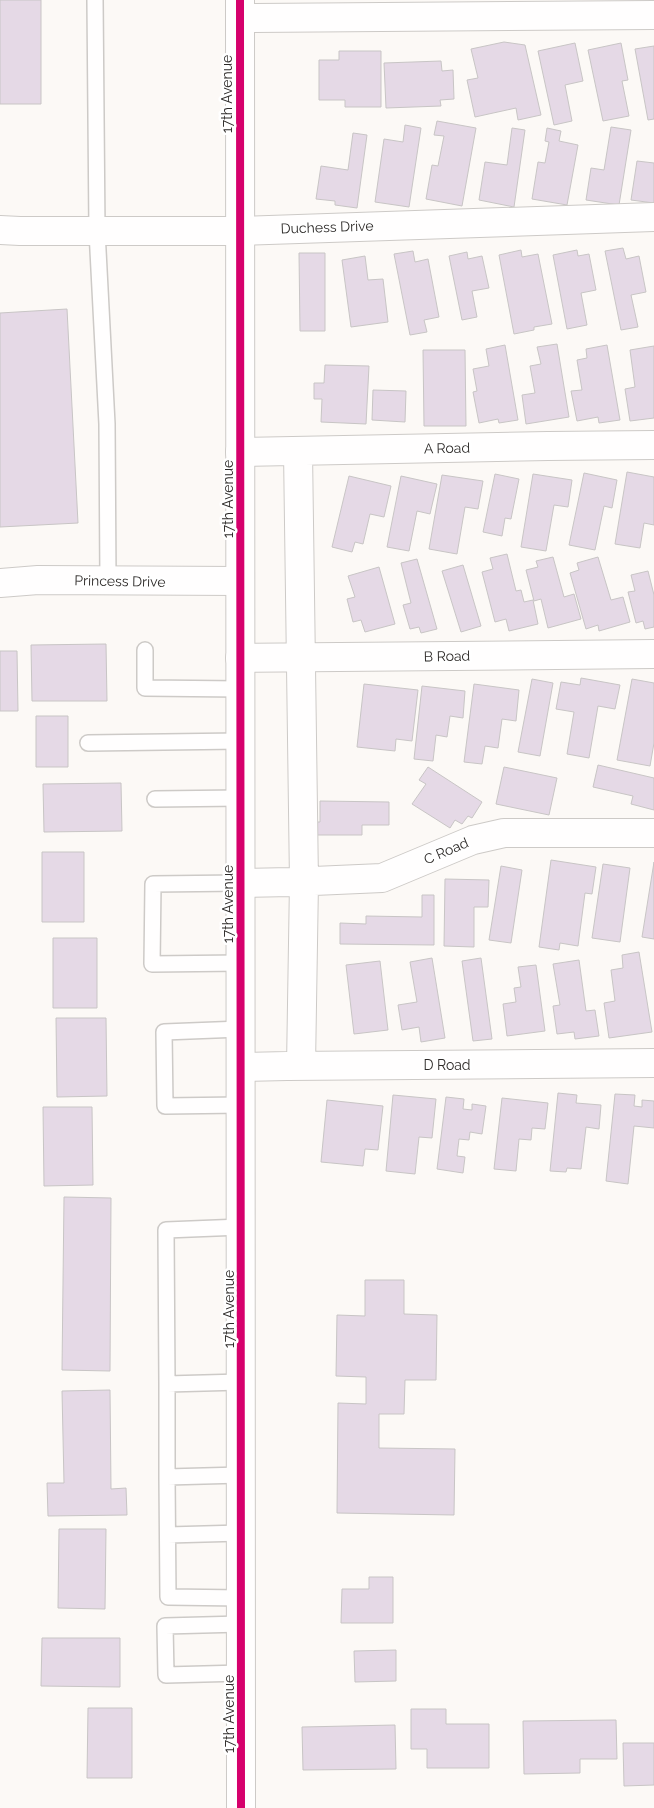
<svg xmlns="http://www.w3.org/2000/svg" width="654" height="1808" font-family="Raleway,sans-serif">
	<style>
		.building { fill: #e5d9e6; stroke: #c8c5c5 }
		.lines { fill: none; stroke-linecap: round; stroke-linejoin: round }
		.lane-casing { stroke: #cdcac7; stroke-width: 18 }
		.street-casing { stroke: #cdcac7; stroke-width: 30 }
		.secondary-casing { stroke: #cdcac7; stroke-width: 30 }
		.lane { stroke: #fffefe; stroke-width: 15 }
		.street { stroke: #fffefe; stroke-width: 28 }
		.secondary { stroke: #fffefe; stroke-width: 28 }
		.cycleway-casing { stroke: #fff; stroke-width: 11 }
		.cycleway { stroke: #d6006c; stroke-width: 8 }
		.labels { text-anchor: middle; stroke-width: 5; stroke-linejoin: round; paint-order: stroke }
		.street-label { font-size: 14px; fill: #2d2a28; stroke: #fff }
	</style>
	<rect width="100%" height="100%" fill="#fcf9f6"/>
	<path class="building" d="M0,0h41v104h-41z
		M504,42l21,3 16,70 -23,5 -2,-12 -41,9 -8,-37 11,-2 -7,-29z
		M575,43l8,38 -18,4 7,36 -18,4 -16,-74z
		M621,43l7,37 -6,1 7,35 -26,5 -15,-71z
		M654,46v73l-6,1 -13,-71z
		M339,51h42v56h-36v-7h-26v-40h20z
		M441,61l1,10 11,-1 1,29 -14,1 1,6 -55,2 -2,-45z
		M437,121l39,7 -14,78 -36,-7 6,-34 6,1 6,-30 -10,-1z
		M405,125l16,3 -12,79 -34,-5 9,-63 19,3z
		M611,127l20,3 -12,75 -33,-5 5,-32 13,2z
		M512,128l13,2 -11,77 -35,-7 6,-38 22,3z
		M547,128l14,3 -2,10 19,4 -11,60 -35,-6 6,-37 7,1 4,-21 -4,-1z
		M353,133l14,2 -10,73 -22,-3v-4l-19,-2 5,-33 27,4z
		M637,161l17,2v40l-23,-3z
		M623,248l3,11 13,-3 7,36 -15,3 7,32 -17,3 -16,-79z
		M521,250l1,7 16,-3 14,70 -18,3v3l-20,4 -15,-79z
		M577,250l1,6 11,-2 7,36 -15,3 6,32 -20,4 -14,-74z
		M413,251l2,11 13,-3 11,58 -15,3 3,12 -17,3 -16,-81z
		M467,252l1,7 14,-3 7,32 -17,3 5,26 -15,3 -13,-64z
		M299,253h26v78h-25z
		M365,256l3,24 15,-1 5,43 -37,5 -9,-67z
		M67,309l11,214 -78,4v-214z
		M557,344l12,73 -43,7 -4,-29 13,-2 -5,-27 11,-2 -4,-17z
		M505,345l13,75 -19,3 -1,-4 -19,4 -6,-31 4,-1 -4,-22 16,-3 -3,-17z
		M607,345l13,75 -21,3 -1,-6 -21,4 -6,-30 11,-1 -5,-30 10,-2 -1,-9z
		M654,346v72l-24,3 -5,-32 10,-2 -5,-37z
		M423,350h42l1,76h-42z
		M325,365l44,1 -3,58 -45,-2 1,-23h-8v-16h10z
		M373,390l33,1 -1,31 -33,-2z
		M627,472l27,5v48l-10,-2 -4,25 -25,-4z
		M584,473l33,7 -5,28 -8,-2 -9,44 -26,-5z
		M495,474l24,5 -8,40 -6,-1 -3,18 -19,-4z
		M533,474l39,6 -4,27 -14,-2 -8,46 -25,-4z
		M442,475l41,6 -5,28 -13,-2 -8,47 -28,-5z
		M349,476l42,10 -7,31 -14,-3 -7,30 -8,-2 -3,10 -20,-5z
		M401,476l36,8 -7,30 -13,-3 -8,40 -22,-4z
		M507,554l9,37 5,-1 3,12 9,-2 5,24 -29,7 -3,-12 -11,3 -13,-50 11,-3 -3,-11z
		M553,557l11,40 10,-3 7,25 -33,9 -7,-29 -7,2 -8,-31 12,-3 -2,-6z
		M598,557l13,43 12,-3 7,25 -31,9 -1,-6 -12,4 -16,-56 9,-3 -2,-7z
		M417,559l20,70 -16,4 -2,-6 -9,2 -7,-24 8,-2 -10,-40z
		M463,565l18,61 -20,6 -19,-61z
		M379,567l16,57 -30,8 -4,-12 -8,2 -6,-23 8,-2 -7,-21z
		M648,571l6,24v32l-9,2 -2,-8 -7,2 -8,-31 7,-1 -4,-16z
		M106,644l1,57h-75l-1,-56z
		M0,651h17l1,60h-18z
		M581,678l39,7 -5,24 -17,-3 -9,52 -22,-4 7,-42 -18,-3 5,-27 19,3z
		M532,679l21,4 -13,73 -22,-4z
		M632,679l22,4v60l-4,23 -33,-6z
		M364,684l54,6 -6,51 -16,-2 -1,12 -38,-4z
		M474,684l45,6 -3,31 -14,-2 -4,29 -13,-2 -3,18 -18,-2z
		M422,686l43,5 -2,27 -13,-2 -3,21 -11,-2 -3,26 -19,-2z
		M36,716h32v51h-32z
		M598,765l56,13v32l-23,-6 2,-8 -40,-9z
		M428,767l54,35 -10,16 -4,-2 -6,8 -7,-4 -5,8 -38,-24 14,-20 -7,-4z
		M504,767l53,11 -8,37 -53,-11z
		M121,783l1,48 -78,1 -1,-48z
		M320,801l69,1v23h-27v10h-47v-13h5z
		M42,852h42v70h-42z
		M551,860l45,7 -4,27 -7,-1 -7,53 -18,-3 -1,7 -20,-3z
		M654,862v77l-12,-2z
		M603,864l27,4 -10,74 -28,-4z
		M501,866l21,4 -11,73 -22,-3z
		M445,879l44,1 -1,27h-14v40l-30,-1z
		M422,895h12v50l-94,-1v-21l26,1v-8l56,1z
		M53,938h44v70h-44z
		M639,952l13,80 -43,6 -5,-35 11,-2 -4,-31 12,-2 -1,-13z
		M432,958l13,80 -24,4 -2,-15 -17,3 -4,-25 19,-3 -7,-40z
		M481,958l11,81 -19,2 -11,-80z
		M579,960l7,51 9,-1 4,26 -24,3 -1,-7 -17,2 -4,-28 7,-1 -7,-41z
		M380,961l8,69 -34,4 -8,-69z
		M536,965l9,66 -38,5 -4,-32 13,-2 -2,-14 7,-1 -3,-20z
		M56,1018h50l1,78 -50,1z
		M558,1093l19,2 -1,8 25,2 -2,24 -13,-2 -5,42 -14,-1 -1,4 -16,-1z
		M615,1094l20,1 -1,11 8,1v-7l12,1v27l-20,-2 -6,58 -22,-3z
		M393,1095l43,4 -4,39 -13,-1 -4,37 -29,-3z
		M446,1097l18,2 -1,10 9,1v-6l14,2 -4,28 -12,-2 -1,8 -10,-1 -2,17 8,1 -2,16 -26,-4z
		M502,1098l46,5 -3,26 -13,-1 -1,12 -12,-1 -3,32 -22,-2z
		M327,1100l56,6 -5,44 -13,-1 -2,17 -42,-4z
		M43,1107h49l1,78 -49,1z
		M64,1197l47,1 -1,173 -48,-1z
		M365,1280h39v34l33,1 -1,65h-31l-1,34h-25v34l76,1 -1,66 -117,-2 1,-110 28,1v-27l-30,-1 1,-61 28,1z
		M110,1390l1,99 15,-1 1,27 -79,1 -1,-33h17l-2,-92z
		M59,1529h47l-1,80 -47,-1z
		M369,1577h24v46h-52l1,-34h27z
		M42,1638h78v49l-79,-1z
		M396,1650v31l-41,1 -1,-31z
		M88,1708h44v70h-45z
		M411,1709h35v15h43v44h-62v-19h-16z
		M616,1720l1,39h-37v14l-56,1 -1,-53z
		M395,1725l1,44 -93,1 -1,-43z
		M623,1743h31v42l-30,1z"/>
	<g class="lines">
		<defs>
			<path id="lane" d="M95,0l2,231 10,193 1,157
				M145,650v38l95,1
				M88,743l152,-2
				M155,799l86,-1
				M241,883l-88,1 -1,80 89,-1
				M241,1029l-77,3 1,74 76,-1
				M241,1227l-75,3 1,154 74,-2
				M167,1384v93l74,-2
				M167,1477l1,120 73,1
				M168,1535l73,-2
				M241,1624l-76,2 1,49 76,-2"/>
			<path id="street" d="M240,18l414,-3
				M0,230l20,1h220l414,-14
				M298,451l6,431 -3,184
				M240,452l308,-6 106,-1
				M0,583l38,-3 202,1
				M240,658l414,-4
				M241,883l50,-1 91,-4 91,-38 31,-7h150
				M241,1067l46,-1 367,-3"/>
			<path id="secondary" d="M240,0l1,1808"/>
		</defs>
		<use href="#lane" class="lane-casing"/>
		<use href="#street" class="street-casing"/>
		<use href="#secondary" class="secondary-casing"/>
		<use href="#lane" class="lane"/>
		<use href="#street" class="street"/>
		<use href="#secondary" class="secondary"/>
		<defs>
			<path id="cycleway" d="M240,0l1,1808"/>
		</defs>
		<use href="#cycleway" class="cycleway-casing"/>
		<use href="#cycleway" class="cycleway"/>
	</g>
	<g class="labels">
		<g class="street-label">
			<text transform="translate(227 94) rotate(-90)" y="5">17th Avenue</text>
			<text transform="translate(327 227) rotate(-2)" y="5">Duchess Drive</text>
			<text transform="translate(447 448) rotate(-1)" y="5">A Road</text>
			<text transform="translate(228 499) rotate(-90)" y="5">17th Avenue</text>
			<text transform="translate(120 581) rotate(1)" y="5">Princess Drive</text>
			<text transform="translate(447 656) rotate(-1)" y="5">B Road</text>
			<text transform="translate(446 851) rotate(-23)" y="5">C Road</text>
			<text transform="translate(228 904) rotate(-90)" y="5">17th Avenue</text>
			<text x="447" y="1070">D Road</text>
			<text transform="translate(229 1309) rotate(-90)" y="5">17th Avenue</text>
			<text transform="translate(229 1714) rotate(-90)" y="5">17th Avenue</text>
		</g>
	</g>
</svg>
